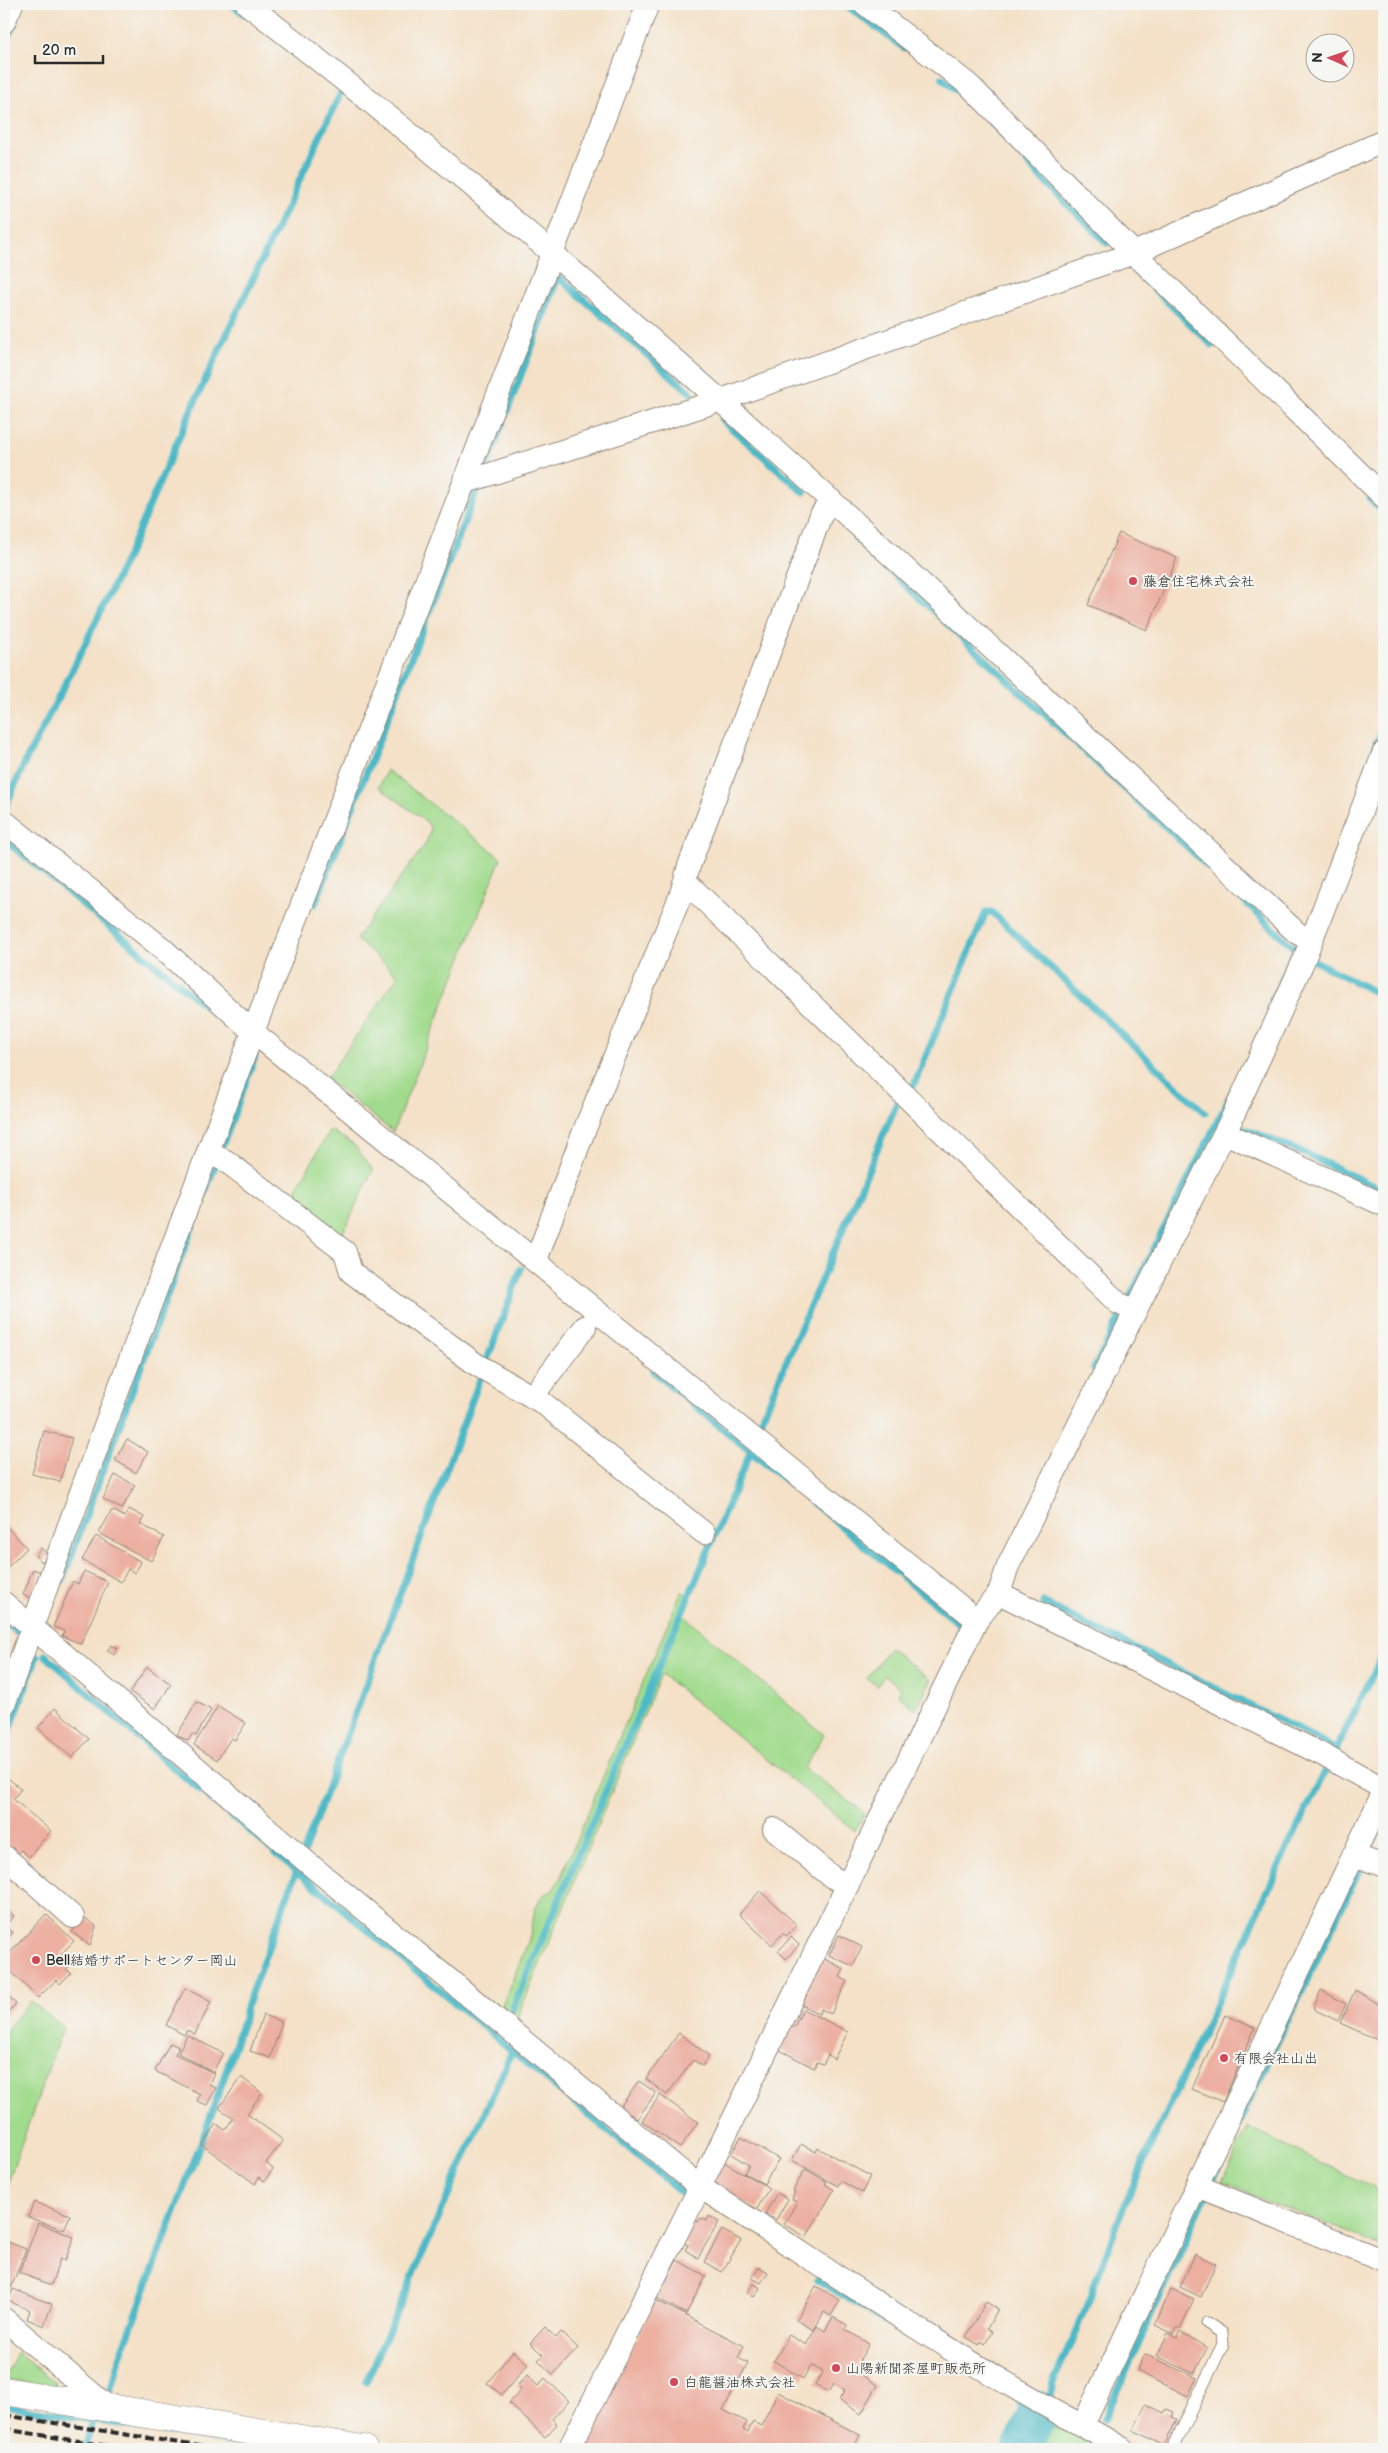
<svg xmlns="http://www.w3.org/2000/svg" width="1388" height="2453" font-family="'Balsamiq Sans','Klee One',sans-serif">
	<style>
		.green { fill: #a1db8d; stroke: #66835c }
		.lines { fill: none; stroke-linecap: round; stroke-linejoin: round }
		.stream { stroke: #4cb9c7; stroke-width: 7 }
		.river { stroke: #4cb9c7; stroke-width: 40 }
		.building { fill: #ecafa0 }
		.lane-casing { stroke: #908679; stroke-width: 13 }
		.street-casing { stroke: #908679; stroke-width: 24 }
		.secondary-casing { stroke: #908679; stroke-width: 29 }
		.lane { stroke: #fff; stroke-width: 11 }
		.street { stroke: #fff; stroke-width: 22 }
		.secondary { stroke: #fff; stroke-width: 28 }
		.rail { stroke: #2b2b2b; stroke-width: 4; stroke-dasharray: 8 4; stroke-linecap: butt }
		.poi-dot { fill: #d1495b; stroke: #f6f6f2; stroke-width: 2 }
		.labels { text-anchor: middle; stroke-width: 4; stroke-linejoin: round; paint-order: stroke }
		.poi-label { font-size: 14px; fill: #2b2b2b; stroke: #f6f6f2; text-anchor: start }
	</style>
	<rect width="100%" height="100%" fill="#f6f6f2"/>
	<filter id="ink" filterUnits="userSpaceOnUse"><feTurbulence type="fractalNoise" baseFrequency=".02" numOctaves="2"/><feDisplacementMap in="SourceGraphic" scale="10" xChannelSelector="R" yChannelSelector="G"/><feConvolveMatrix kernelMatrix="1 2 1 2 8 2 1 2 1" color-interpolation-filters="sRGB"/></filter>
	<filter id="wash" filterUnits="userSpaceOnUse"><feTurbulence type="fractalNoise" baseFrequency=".0096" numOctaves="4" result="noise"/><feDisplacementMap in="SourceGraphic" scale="20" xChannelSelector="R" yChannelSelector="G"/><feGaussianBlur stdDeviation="1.12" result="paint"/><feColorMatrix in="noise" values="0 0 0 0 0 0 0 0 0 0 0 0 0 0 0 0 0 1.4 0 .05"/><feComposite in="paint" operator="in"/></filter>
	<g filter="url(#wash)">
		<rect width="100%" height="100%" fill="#f4e1c7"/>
		<path class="green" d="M387,770l114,88 -108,274 -67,-53 72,-103 -42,-37 70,-96 5,-13 -4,-8 -48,-35z
			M330,1130l24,15 19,25 -31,65 -50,-38z
			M681,1592l9,3 -8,19 142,121 -20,33 61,45 -10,18 -194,-157 -146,349 -15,-13 29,-70 6,-31 6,-12 12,-8 7,-10z
			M889,1648l42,32 -15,30 -18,-16 3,-6 -17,-13 -6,11 -11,-7z
			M30,2001l33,26 -59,166v-160z
			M1248,2127l136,66v54l-162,-65z
			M17,2352l39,31 -1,5 -51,-8v-11l5,1z
			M1048,2416l41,20 -6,13h-51z"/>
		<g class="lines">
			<path class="stream" d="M231,4l13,10
				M844,4l60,44
				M4,46l10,-23
				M942,78l34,29
				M990,121l50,56 67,66
				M1133,269l79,76
				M556,275l135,118
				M722,420l82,72
				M486,467l72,-189
				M1370,499l14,14
				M855,538l329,306 114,108
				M1374,750l10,-25
				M4,810l22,-50 42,-81 60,-124 64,-147 150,-318
				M4,839l224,186
				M315,904l161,-412
				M1307,957l77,40
				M1270,1007l31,-70
				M913,1087l73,-175h6l213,201
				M1233,1124l73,30 78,37
				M1094,1369l139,-279
				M653,1371l309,255 -3,7
				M757,1430l142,-332
				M62,1581l193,-524
				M1043,1603l292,145
				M4,1621l13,11
				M45,1655l118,104 523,437
				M4,1746l33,-90
				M512,2010l238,-557
				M817,2279l72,45
				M366,2382l146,-331
				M110,2393l7,-28 91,-241 36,-106 2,-11 275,-738
				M1050,2396l3,-14 26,-56 45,-120 24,-54 139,-303 97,-197
				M1020,2404l18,10
				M4,2406l272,43
				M1104,2419l142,-311 138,-289
				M84,2449l9,-28
				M1090,2449l4,-8"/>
			<path class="river" d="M1022,2449l17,-38"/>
		</g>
		<g id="blocks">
			<path class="building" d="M1119,533l58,25 -30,72 -59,-25z
				M44,1431l28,7 -12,44 -28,-8z
				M127,1439l21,13 -12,21 -21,-13z
				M115,1475l20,10 -13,24 -19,-10z
				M129,1509l15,8 -4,7 24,13 -13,24 -52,-28 13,-23 13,7z
				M4,1524l23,24 -22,22 -1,-2z
				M96,1536l45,26 -6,11 -7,-4 -7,13 -39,-22z
				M41,1548l8,7 -7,7 -7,-7z
				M33,1569l8,3 -10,26 -8,-3z
				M84,1571l24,11 -27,62 -19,-8 2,-5 -11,-4 20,-46 5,3z
				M111,1645l7,3 -4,7 -7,-4z
				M147,1667l24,17 -16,25 -25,-17z
				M197,1702l14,8 -15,26 -4,-2 -4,7 -11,-6z
				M218,1706l28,17 -11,17 -4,-2 -14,22 -23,-15z
				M55,1708l34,31 -17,19 -34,-30z
				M9,1779l12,10 -8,10 38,32 -22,26 -8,-7 -3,4 -14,-12v-57z
				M760,1891l37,34 -11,11 -3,-3 -11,12 -33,-31z
				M4,1908l10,8 -9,10 8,7 -9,10z
				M46,1914l28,27 -13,13 11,10 -6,5 5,4 -11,11 -4,-4 -18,18 -34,-33v-6z
				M84,1917l12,9 -6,20 -18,-14z
				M839,1935l23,12 -9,19 -24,-11z
				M791,1937l8,8 -13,14 -8,-8z
				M823,1958l21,11 -4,8 7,4 -16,33 -10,-5 -2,5 -19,-10z
				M185,1988l26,14 -16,32 -8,-4 -3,5 -18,-10z
				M1321,1990l25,14 -8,17 -25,-12z
				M1355,1990l29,17v36l-44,-20z
				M4,1991l12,13 -11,12 -1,-2z
				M803,2009l45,23 -14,27 -6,-4 -5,9 -6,-2 -3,6 -36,-19 12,-24 4,2z
				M263,2015l19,7 -12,36 -20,-7z
				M1225,2015l30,13 -32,74 -31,-13z
				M679,2033l30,23 -7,10 -9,-6 -26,35 -21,-16z
				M187,2035l36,18 -10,19 -35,-19z
				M170,2043l9,4 -4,7 39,19 -5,11 7,4 -9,17 -10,-4 3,-7 -45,-23z
				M241,2077l21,16 -15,21 36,26 -17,23 7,6 -9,12 -5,-4 -4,7 -53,-39 15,-21 8,6 8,-12 -14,-10z
				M639,2081l17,12 -19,26 -17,-12z
				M660,2095l38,27 -18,26 -38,-27z
				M741,2137l38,22 -15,25 -20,-11 5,-8 -18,-11z
				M801,2144l15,8 2,-4 52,28 -8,17 -21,-12 -3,5 -46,-26z
				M724,2162l45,26 -12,21 -45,-25z
				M805,2169l22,13 -2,2 9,6 -28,47 -22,-13 13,-22 -5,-3 3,-7 -2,-1z
				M777,2193l11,6 -12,21 -11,-6z
				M34,2202l36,13 -6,15 -36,-13z
				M709,2216l10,6 -21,36 -13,-8 3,-5 -6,-4 12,-21 4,2 3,-4 6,3z
				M38,2223l36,14 -9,24 -5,-2 -9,26 -32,-12z
				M722,2230l19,10 -19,32 -18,-10z
				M8,2242l18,7 -15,39 -7,-3v-30z
				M1195,2254l21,10 -15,33 -21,-10z
				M677,2260l29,16 -20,38 -29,-16z
				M759,2267l9,5 -7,11 -9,-5z
				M753,2283l7,5 -6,9 -7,-4z
				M816,2286l24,14 -9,16 -7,-4 -10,18 -18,-10z
				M13,2289l39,15 -8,22 -17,-7 3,-9 -22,-9z
				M1171,2289l23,10 -14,30 -3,-2 -3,7 -19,-9z
				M656,2300l88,46 -6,12 10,5 -25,47 24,12 -4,7 5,3 5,-10 8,4 17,-34 82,43 -4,8 8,6h-283z
				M986,2302l12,7 -11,20 5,3 -7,12 -4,-3 -2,4 -13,-8z
				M833,2317l14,8 -2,4 24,15 -15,26 24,15 -17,29 -22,-14 6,-10 -11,-6 -5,8 -14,-8 8,-12 -12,-7 -8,14 -29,-18 15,-26 17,10 11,-19 8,5z
				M545,2327l11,11 5,-6 17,16 -25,27 -15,-15 5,-5 -13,-12z
				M1180,2331l27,17 -13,26 -37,-18 11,-23 9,5z
				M513,2351l15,13 -26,31 -15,-12z
				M1145,2354l52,24 -9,18 -51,-25z
				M527,2375l11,11 7,-8 24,23 -17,18 5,5 -12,13 -36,-34 12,-13 -4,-4z
				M1146,2404l18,9 2,-4 8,3 -2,5 5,2 -13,27 -31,-16z"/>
		</g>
	</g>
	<g filter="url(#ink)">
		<use href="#blocks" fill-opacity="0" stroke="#908679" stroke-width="1"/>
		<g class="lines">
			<defs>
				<path id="lane" d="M1172,2449l51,-105 -1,-11 -15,-10"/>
				<path id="street" d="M247,4c370,286 708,611 1050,929l14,7
					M865,4l104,81 165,168 250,244
					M4,22l8,-18
					M466,482l252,-81 416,-148 250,-112
					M4,821l158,127 91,84 724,588
					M685,881l433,422 16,7
					M1225,1133l159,72
					M208,1153l18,8 119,91 6,20 126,93 66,38 161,130
					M536,1260l48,-129 96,-234 9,-31 132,-351 10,-15
					M532,1397l53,-70
					M999,1593l324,162 61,34
					M4,1603l304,260 392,324 277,-567 22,-27 9,-27 224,-448 71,-156 81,-210
					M4,1705l103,-285 146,-388 395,-1028
					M774,1829l58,48 16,8
					M1353,1855l31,11
					M4,1856l69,61
					M1197,2186l187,75
					M4,2319l105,89
					M1083,2425l301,-634
					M569,2449l131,-262c109,69 215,144 327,208 32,19 65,35 96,54"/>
				<path id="secondary" d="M4,2391l359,58"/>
			</defs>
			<use href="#lane" class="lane-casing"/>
			<use href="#street" class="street-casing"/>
			<use href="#secondary" class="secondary-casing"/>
			<use href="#lane" class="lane"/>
			<use href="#street" class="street"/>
			<use href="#secondary" class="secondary"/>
			<path class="rail" d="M4,2415l213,34
				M4,2429l123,20"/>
		</g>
	</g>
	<g class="poi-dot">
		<circle cx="1133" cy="581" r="5"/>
		<circle cx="36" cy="1960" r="5"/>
		<circle cx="1224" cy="2058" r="5"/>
		<circle cx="836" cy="2368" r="5"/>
		<circle cx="674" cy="2382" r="5"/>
	</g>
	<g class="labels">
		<g class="poi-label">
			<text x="1143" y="586">藤倉住宅株式会社</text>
			<text x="46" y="1965">Bell結婚サポートセンター岡山</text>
			<text x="1234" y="2063">有限会社山出</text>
			<text x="846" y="2373">山陽新聞茶屋町販売所</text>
			<text x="684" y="2387">白龍醤油株式会社</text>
		</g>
	</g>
	<rect width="1388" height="2453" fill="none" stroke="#f6f6f2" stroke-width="20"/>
	<g transform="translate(1330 58) rotate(272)"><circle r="24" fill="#f6f6f2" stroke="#a5a5a2"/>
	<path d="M0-4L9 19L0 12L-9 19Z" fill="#d1495b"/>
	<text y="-8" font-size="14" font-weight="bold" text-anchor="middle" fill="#2b2b2b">N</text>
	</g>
	<path d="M35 55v8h68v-8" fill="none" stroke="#2b2b2b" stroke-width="2.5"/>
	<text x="42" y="55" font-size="15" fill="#2b2b2b" stroke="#f6f6f2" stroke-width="4" paint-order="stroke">20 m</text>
</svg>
